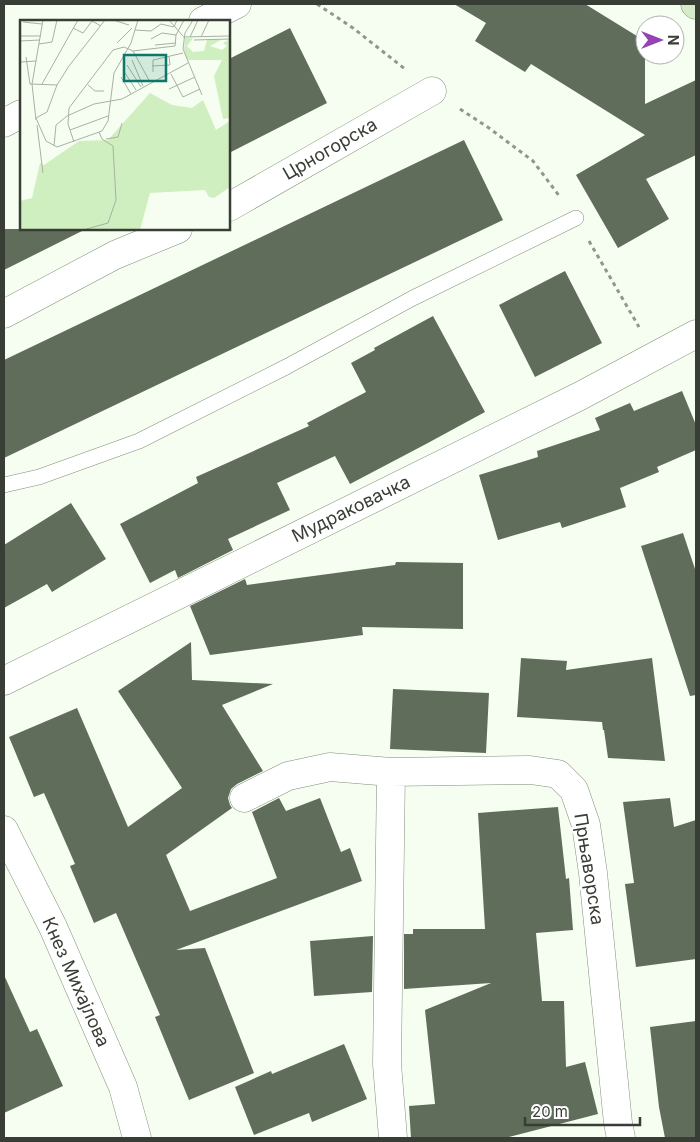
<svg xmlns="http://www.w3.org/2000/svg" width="700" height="1142" font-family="Inter,sans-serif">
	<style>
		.building { fill: #606d5a }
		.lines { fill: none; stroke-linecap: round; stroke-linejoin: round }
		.lane-casing { stroke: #818f7a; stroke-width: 16 }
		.street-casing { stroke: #818f7a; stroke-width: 29 }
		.secondary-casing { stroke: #818f7a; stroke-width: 29 }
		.path { stroke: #90978c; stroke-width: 3; stroke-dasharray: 4 4; stroke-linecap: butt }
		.lane { stroke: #fff; stroke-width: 15 }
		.street { stroke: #fff; stroke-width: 28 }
		.secondary { stroke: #d6ebcb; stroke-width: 28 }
		.labels { text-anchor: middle; stroke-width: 5; stroke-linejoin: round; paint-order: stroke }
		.street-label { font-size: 18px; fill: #383e35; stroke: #fff }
		.inset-road { fill: none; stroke: #a9b1a5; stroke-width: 1 }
		.view { fill: #0f766e; fill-opacity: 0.15; stroke: #0f766e; stroke-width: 2.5 }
		.inset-edge { fill: none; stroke: #383e35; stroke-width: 2.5 }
	</style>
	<rect width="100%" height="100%" fill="#f5fef0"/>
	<path class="building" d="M454,4h131l60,37v63l51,-24v75l-50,24 23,40 -51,29 -42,-73 69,-40 -114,-71 -6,8 -50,-31 11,-18z
		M290,28l37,75 -98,50v-94z
		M464,140l39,80 -499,238v-98z
		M4,229h82l-82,41z
		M565,271l37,72 -67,34 -36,-72z
		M433,316l52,96 -59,32 -76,40 -15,-28 -58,27 13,27 -62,29 5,11 -55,28 -3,-8 -25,13 -30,-59 78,-41 -2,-6 113,-51 -2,-3 59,-31 -15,-29 24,-13 -1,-2z
		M682,391l14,34v25l-39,17 2,5 -39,16 6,19 -64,21 -2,-6 -62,18 -19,-65 59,-18 -1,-6 63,-21 -5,-12 35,-15 4,8z
		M71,503l35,56 -54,33 -5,-8 -43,24v-63z
		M683,533l13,39v123l-6,1 -49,-150z
		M396,562l67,1v66l-101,-2 1,8 -153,20 -20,-49 55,-27 2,6 148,-20z
		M191,642l1,38 81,4 -51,21 41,66 -26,13 -6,5 -3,9 2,7 2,3 -66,47 24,56 87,-33 -25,-66 27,-14 7,13 34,-13 21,54 9,-4 12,33 -186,69 29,-2 49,125 -65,27 -34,-83 5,-2 -44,-102 -22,10 -24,-57 5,-2 -31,-71 -10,4 -25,-60 68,-29 51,119 54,-39 -64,-97z
		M521,658l46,3 -1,9 86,-12 13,103 -57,-3 -4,-28h-1l-1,-8 -85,-5z
		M393,689l96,4 -3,60 -96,-4z
		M670,798l4,29 22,-7v139l-60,8 -11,-83 9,-1 -11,-81z
		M558,807l8,72 3,-1 4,52 -37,3 6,68h22l2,66 19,-5 13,52 -93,24h-94l-2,-32 26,-2 -10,-94 66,-27 -87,6v-55h9v-5h72l-7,-116z
		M373,936l-1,56 -58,4 -4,-55z
		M4,975l26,57 7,-3 26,57 -59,27z
		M696,1021v117h-31l-6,-31 -9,-80z
		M344,1044l23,55 -55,23 -3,-9 -55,22 -19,-48 36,-16 1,3z"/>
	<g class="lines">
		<defs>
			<path id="lane" d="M4,485l35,-8 100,-36 147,-74 127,-69 163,-80"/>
			<path id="street" d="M203,21l34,-17
				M4,123l17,-9
				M229,207l203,-116
				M4,314l111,-59 63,-26
				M4,681l576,-285 116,-62
				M391,772l-4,292 6,74
				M244,798l44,-22 42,-9 61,5 139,-2 28,4 16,16 12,35 7,48 25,250 3,15
				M4,830l49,97 70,160 14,51"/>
			<path id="secondary" d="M695,4l1,1"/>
		</defs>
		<use href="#lane" class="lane-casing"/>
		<use href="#street" class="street-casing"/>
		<use href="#secondary" class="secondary-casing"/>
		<path class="path" d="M317,4l36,24 52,41
			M460,109l29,19 44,33 27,36
			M589,241l50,86"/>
		<use href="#lane" class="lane"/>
		<use href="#street" class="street"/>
		<use href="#secondary" class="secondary"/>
	</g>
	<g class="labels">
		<g class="street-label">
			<text transform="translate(330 149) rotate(-30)" y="6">Црногорска</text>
			<text transform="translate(351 509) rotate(-26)" y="6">Мудраковачка</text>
			<text transform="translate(589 869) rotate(81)" y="6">Прњаворска</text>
			<text transform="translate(76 982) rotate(66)" y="6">Кнез Михајлова</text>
		</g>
	</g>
	<g transform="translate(20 20)">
		<rect width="210" height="210" fill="#f5fef0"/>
		<path d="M165,18h8l-6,8 6,6 11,-1 3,-11h14l-11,6 12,4 5,-4 -4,-3 7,-4v79l-7,1 -9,-43 8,-16h-34l-4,-9zM130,73l22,12 20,3 11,-8 13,30 14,-9v66l-16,11 -5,-1 -4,-7 -55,3 -10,37h-120v-29l12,-3 8,-35 4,2 35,-24 29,-1z" fill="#cfefc0"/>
		<path class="inset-road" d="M93,0l16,5M149,0l14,16M173,0l-8,13 -2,16 19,46M3,2l19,2M53,8l10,5 9,-12 9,5M115,10l16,1 10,-7 13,3 3,-7M0,16h21M163,17l47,-1M170,17l8,-17M181,17l8,-17M131,19l11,-6 14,2M174,20l36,-1M0,21l20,-1M97,23l15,-15M19,24l13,-2 5,-22M135,25l21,-2M113,31l42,-5 1,-11 8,-15M6,37l4,27 27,1M112,40l11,26M0,42l16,-1M107,45l14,22M132,46l18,-1 -1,-9M103,50l13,20M133,52v-12l30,-7M151,54l12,23 17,-8M101,57l10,17M22,64l36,-64M68,65l7,6h9M149,69l26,-12M16,98l10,23 11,6 45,-16 6,-10 6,-48 17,-30 7,-23M16,98l11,-6 10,-27 12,-19 36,-46M16,100l-4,-36 11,-64M17,105l6,48M50,110l38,-14M86,119l12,-2 4,-14M54,122l-6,-18 1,-16 44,-58 11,-3 9,4 17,31M34,126l2,-21 11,-9 27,-12 28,-5 66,-36M63,210l25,-7 8,-23 -3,-54 -11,-7 -3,-7"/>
		<path class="view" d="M104,35h42v26h-42z"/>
		<rect width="210" height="210" class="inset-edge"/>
	</g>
	<rect width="700" height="1142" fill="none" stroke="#383e35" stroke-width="10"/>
	<g transform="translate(660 40) rotate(90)"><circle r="24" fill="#ffffff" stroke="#afb2ae"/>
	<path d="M0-4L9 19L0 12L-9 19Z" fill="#9443b2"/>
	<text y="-8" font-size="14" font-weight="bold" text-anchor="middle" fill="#383e35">N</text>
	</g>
	<path d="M525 1117v8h115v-8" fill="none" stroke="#383e35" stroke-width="2.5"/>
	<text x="532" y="1117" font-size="15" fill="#383e35" stroke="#ffffff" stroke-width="4" paint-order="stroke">20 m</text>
</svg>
